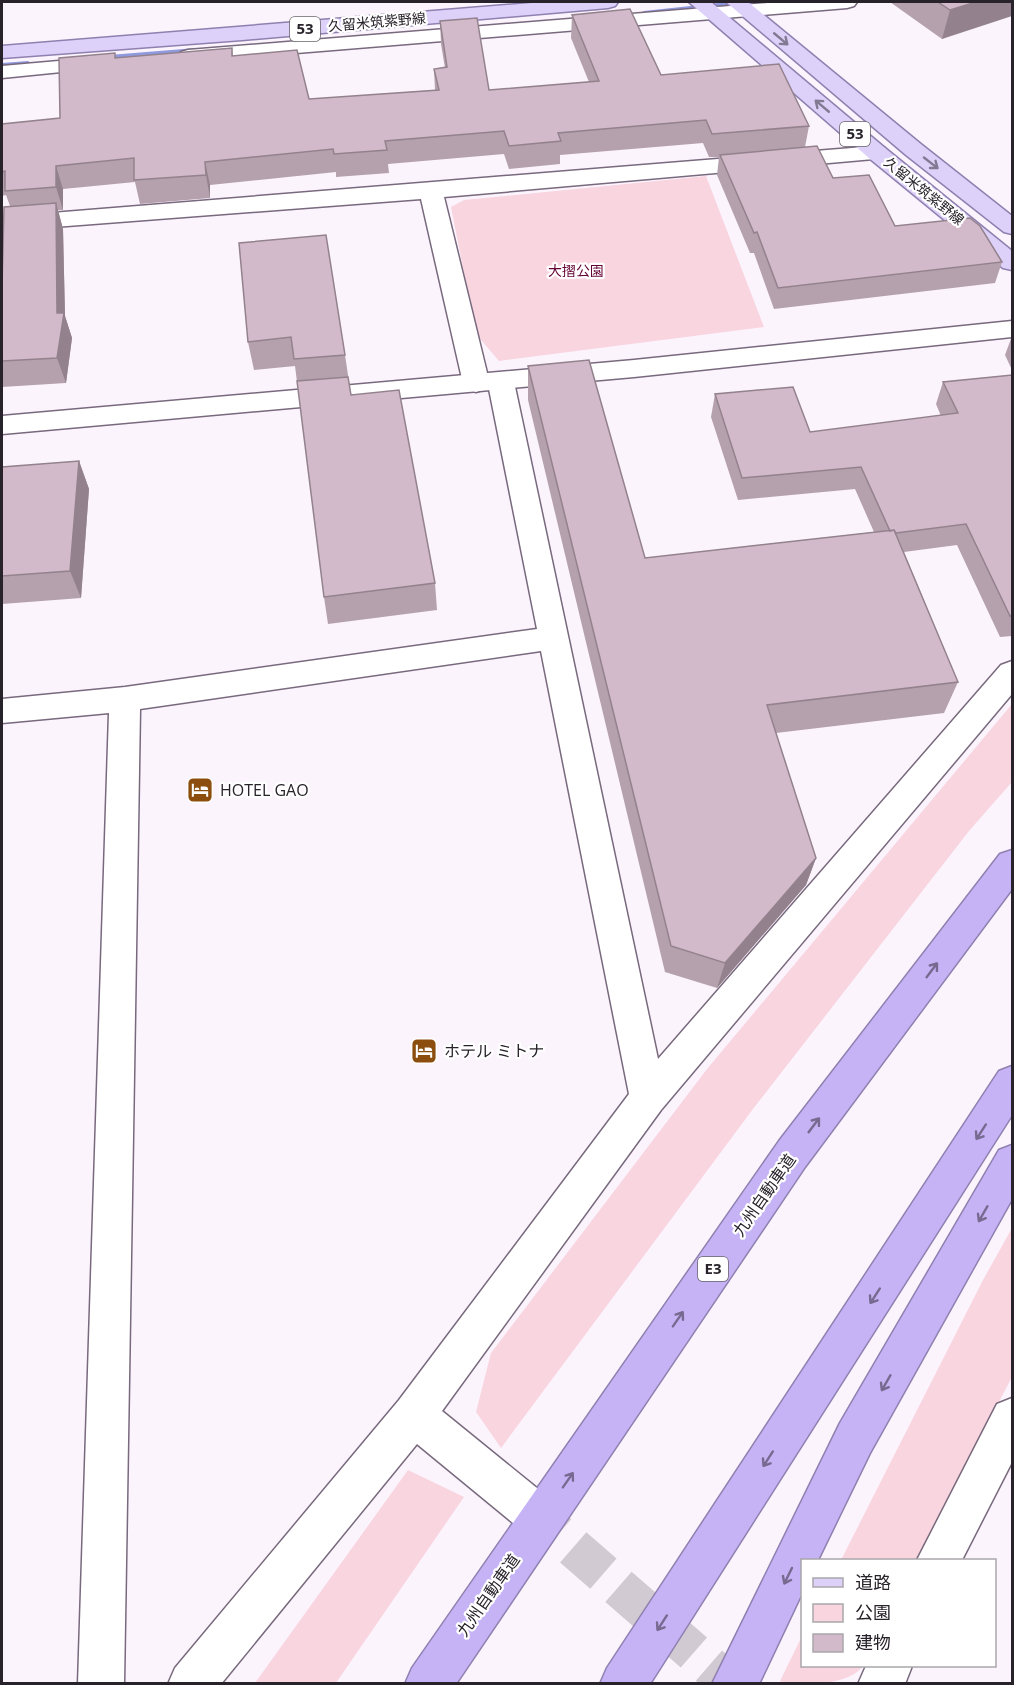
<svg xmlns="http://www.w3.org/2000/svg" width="1014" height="1685" font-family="'Open Sans','Noto Sans JP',sans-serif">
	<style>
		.green { fill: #f9d5e0 }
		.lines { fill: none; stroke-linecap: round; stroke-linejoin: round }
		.stream { fill: #8f99de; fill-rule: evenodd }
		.minor-tunnel { stroke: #d1cad3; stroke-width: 40; stroke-dasharray: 40 20; stroke-linecap: butt }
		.minor-casing { stroke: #78697d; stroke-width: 3 }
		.tertiary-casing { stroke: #78697d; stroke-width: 3 }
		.primary-casing { stroke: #8f80af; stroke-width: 3 }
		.motorway-casing { stroke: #8f80af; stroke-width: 3 }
		.minor { fill: #fff; fill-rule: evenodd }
		.tertiary { fill: #fff; fill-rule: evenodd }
		.primary { fill: #ddd1fa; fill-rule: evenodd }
		.motorway { fill: #c6b3f6; fill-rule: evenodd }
		.wall { fill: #b5a0ae }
		.shaded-wall { fill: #93828d }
		.building { fill: #d2baca; stroke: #93828d; stroke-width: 1.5 }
		.oneway { stroke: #827a92 }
		.oneway2 { stroke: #776a90 }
		.labels { text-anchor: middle; stroke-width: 4.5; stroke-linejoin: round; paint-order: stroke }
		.far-street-label { font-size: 14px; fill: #28222a; stroke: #fff }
		.far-park-label { font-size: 14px; fill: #640234; stroke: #fff }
		.shield { fill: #fff; stroke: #68646a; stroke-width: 1.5 }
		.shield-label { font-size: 15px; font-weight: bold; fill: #28222a }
		.poi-label { font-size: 16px; fill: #28222a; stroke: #fff; text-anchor: start }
		.street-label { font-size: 16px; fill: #28222a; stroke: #fff }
	</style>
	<rect width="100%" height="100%" fill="#fbf4fd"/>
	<path class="green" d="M706,176l58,151 -265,34 -23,-27 -25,-127 13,-7z
		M1012,704v78l-43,49 -216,278 -252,339 -25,-36 15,-59 216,-284z
		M1012,1228v149l-95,183h-76l142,-280z
		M408,1470l56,27 -128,186h-81z
		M802,1636v30h61c-14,19 -51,18 -76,18l-7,-3z"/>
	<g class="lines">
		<path class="stream" d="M727,2h24l-5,3 -102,12 -5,-3 5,-3z
			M196,48l3,1v4l-102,9 -5,-3 5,-3z
			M28,61l5,3 -2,2 -29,3v-6z"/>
		<path class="minor-tunnel" d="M528,1508l202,176"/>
		<defs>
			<path id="minor" d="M779,2h78l-3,4 -7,2 -659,54 -7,-2 -3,-4 3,-4 7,-2z
				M104,57l7,2 4,4 -4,4 -109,11v-12z
				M877,146l8,2 3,5 -3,5 -441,39 45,184 3,-5 9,-3 9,3 4,6 144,677 343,-394 11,-4v33l-351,416 -219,301 101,82 7,15 -7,15 -15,7 -15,-7 -96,-79 -196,240h-53l7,-16 224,-268 230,-306 -88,-443 -401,58 -16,975h-46l31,-971 -107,10v-24l123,-12 412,-58 -49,-245 -3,5 -9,3 -9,-3 -4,-6 -42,-184 -419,32v-14z
				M1012,1398v64l-50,98h-45l80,-156z
				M866,1666h46l-7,18h-47z"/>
			<path id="tertiary" d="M1012,321v16l-378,40 -632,57v-18l632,-56z"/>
			<path id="primary" d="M544,2h74l-3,4 -7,2 -366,32 -240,18v-12z
				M689,2h22l174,146 127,103v19l-9,-2 -134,-110z
				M726,2h22l174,143 90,71v18l-8,-2 -98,-77z"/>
			<path id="motorway" d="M1012,850v39l-207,278 -349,517h-51l7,-16 367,-527 221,-287z
				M1012,1066v49l-362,569h-50l7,-16 392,-597z
				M1012,1145v54l-142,254 -52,107h-16v33l-43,91h-47l128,-261 159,-273z"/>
		</defs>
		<use href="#minor" class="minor-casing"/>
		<use href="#tertiary" class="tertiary-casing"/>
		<use href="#primary" class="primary-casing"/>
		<use href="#motorway" class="motorway-casing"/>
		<use href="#minor" class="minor"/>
		<use href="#tertiary" class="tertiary"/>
		<use href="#primary" class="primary"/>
		<use href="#motorway" class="motorway"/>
	</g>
	<path class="wall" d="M890,2h122l-70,37z
		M572,15l89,60 148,51 -4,21 28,31 62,48 107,36 -7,21 -221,26 -20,-56h-4l-33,-78 2,-18h-10l-6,-14 -143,12v9l-51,5 -5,-15 -116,10 1,9 -53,4v-5l-126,13v13l-70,6 -5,-22 -72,7v21h-5l5,19 2,87 7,22 -6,45 -64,4v-101l8,-80 -4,-11 -4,1v-72l58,-6 56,-60 116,-10 1,8 76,43 126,-9 -1,-21 11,-1 -4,-24 -1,-23 49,69 100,-8 -18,-44z
		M239,243l106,112 6,40 84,188 2,27 -109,14 -4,-27 -29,-231 -41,4 -6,-28z
		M1012,336v34l-7,-15z
		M528,366l117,192 229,-26 -19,-43 -117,11 -27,-83 4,-23 95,38 131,-16 -5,-12 7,-22 69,-7v261l-12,1 -43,-92 -53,7 54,130 -14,31 -168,20 40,125 -10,27 -89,103 -52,-16 -137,-572z
		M79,461l10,28 -8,109 -79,6v-137z"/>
	<path class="shaded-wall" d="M976,2h36v14l-70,23 8,-29z
		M205,162l5,23v13l-4,-23z
		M56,166l7,23v21l-7,-23z
		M56,203l7,26 2,87 7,22 -6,45 -9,-25z
		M79,461l10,28 -8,109 -11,-27z
		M816,858l-10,27 -89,103 8,-25z"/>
	<path class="building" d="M938,2h38l-26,8z
		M630,9l31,66 118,-11 30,62 -97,8 -6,-14 -148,13 3,8 -52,5 -5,-15 -119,10 2,9 -53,4 -1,-5 -128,13 1,13 -72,5v-22l-78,8v21l-51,4v-20l-3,1v-48l58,-6 -1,-60 56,-5v5l117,-10v8l65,-6 12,49 130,-9 -5,-21 13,-2 -7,-46 37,-3 12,72 110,-9 -27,-66z
		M817,146l16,32 36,-3 26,51 75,-8 10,8 22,36 -224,26 -21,-56 -3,1 -34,-78z
		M56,203l1,110h7l-7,45 -55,3v-75l2,-79z
		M326,235l19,120 -51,4 -3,-22 -43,5 -9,-99z
		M589,360l56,198 249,-28 64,152 -191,23 49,153 -91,105 -54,-17 -143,-580z
		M1012,375v241h-2l-44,-92 -70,9 -2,-3 -4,1 -29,-64 -119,11 -27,-84 78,-7 17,45 148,-19 -15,-31z
		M348,377l3,18 48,-5 36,193 -111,14 -27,-216z
		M79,461l-9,110 -68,5v-109z"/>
	<defs><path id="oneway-shaft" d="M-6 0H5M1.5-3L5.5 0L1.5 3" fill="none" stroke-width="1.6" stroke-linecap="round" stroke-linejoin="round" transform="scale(1.5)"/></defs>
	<g class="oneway">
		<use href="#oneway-shaft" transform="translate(781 39) rotate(40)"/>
		<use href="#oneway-shaft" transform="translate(822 106) rotate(-140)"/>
		<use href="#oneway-shaft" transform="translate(931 163) rotate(38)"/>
	</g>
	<g class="oneway2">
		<use href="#oneway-shaft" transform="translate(932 970) rotate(-53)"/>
		<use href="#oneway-shaft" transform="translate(814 1125) rotate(-53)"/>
		<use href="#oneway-shaft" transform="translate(981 1132) rotate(123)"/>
		<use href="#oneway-shaft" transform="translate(983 1214) rotate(120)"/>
		<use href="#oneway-shaft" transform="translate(875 1296) rotate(123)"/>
		<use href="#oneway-shaft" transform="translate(678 1319) rotate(-55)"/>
		<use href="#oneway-shaft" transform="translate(886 1383) rotate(120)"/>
		<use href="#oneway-shaft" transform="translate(768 1459) rotate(123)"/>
		<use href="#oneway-shaft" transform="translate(568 1480) rotate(-55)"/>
		<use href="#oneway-shaft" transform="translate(788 1576) rotate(116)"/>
		<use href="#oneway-shaft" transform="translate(662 1623) rotate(123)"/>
	</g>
	<defs>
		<symbol id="hotel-square" viewBox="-11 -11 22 22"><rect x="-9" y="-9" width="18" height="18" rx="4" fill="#8b4e0f" stroke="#fff"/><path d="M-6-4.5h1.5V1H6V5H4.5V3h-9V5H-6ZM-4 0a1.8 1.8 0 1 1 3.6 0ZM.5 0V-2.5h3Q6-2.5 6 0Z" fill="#fff"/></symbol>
	</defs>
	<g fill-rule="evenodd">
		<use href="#hotel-square" x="185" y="775" width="30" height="30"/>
		<use href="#hotel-square" x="409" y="1036" width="30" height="30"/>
	</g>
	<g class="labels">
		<g class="far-street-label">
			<text transform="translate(377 22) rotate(-5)" y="5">久留米筑紫野線</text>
			<text transform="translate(924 191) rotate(39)" y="5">久留米筑紫野線</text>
		</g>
		<g class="far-park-label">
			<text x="576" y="276">大摺公園</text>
		</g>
		<g class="shield">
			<rect x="290" y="17" width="30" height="24" rx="4.5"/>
			<rect x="840" y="122" width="30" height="24" rx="4.5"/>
			<rect x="698" y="1257" width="30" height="24" rx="4.5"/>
		</g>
		<g class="shield-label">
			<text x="305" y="34">53</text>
			<text x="855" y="139">53</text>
			<text x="713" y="1274">E3</text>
		</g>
		<g class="poi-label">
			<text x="220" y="796">HOTEL GAO</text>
			<text x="444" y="1057">ホテル ミトナ</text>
		</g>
		<g class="street-label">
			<text transform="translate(764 1195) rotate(-55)" y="6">九州自動車道</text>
			<text transform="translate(488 1595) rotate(-55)" y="6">九州自動車道</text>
		</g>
	</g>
	<rect width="1014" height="1685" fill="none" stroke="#28222a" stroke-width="6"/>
	<rect x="801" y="1559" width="195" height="108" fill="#ffffff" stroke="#a9a7aa" stroke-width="1.5"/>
	<rect x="813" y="1578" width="30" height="9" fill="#ddd1fa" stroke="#a9a7aa" stroke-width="1.5"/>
	<text x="855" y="1589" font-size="18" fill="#28222a">道路</text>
	<rect x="813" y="1604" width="30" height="18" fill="#f9d5e0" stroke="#a9a7aa" stroke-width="1.5"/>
	<text x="855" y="1619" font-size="18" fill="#28222a">公園</text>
	<rect x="813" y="1634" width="30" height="18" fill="#d2baca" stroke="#a9a7aa" stroke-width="1.5"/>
	<text x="855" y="1649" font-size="18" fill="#28222a">建物</text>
</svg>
